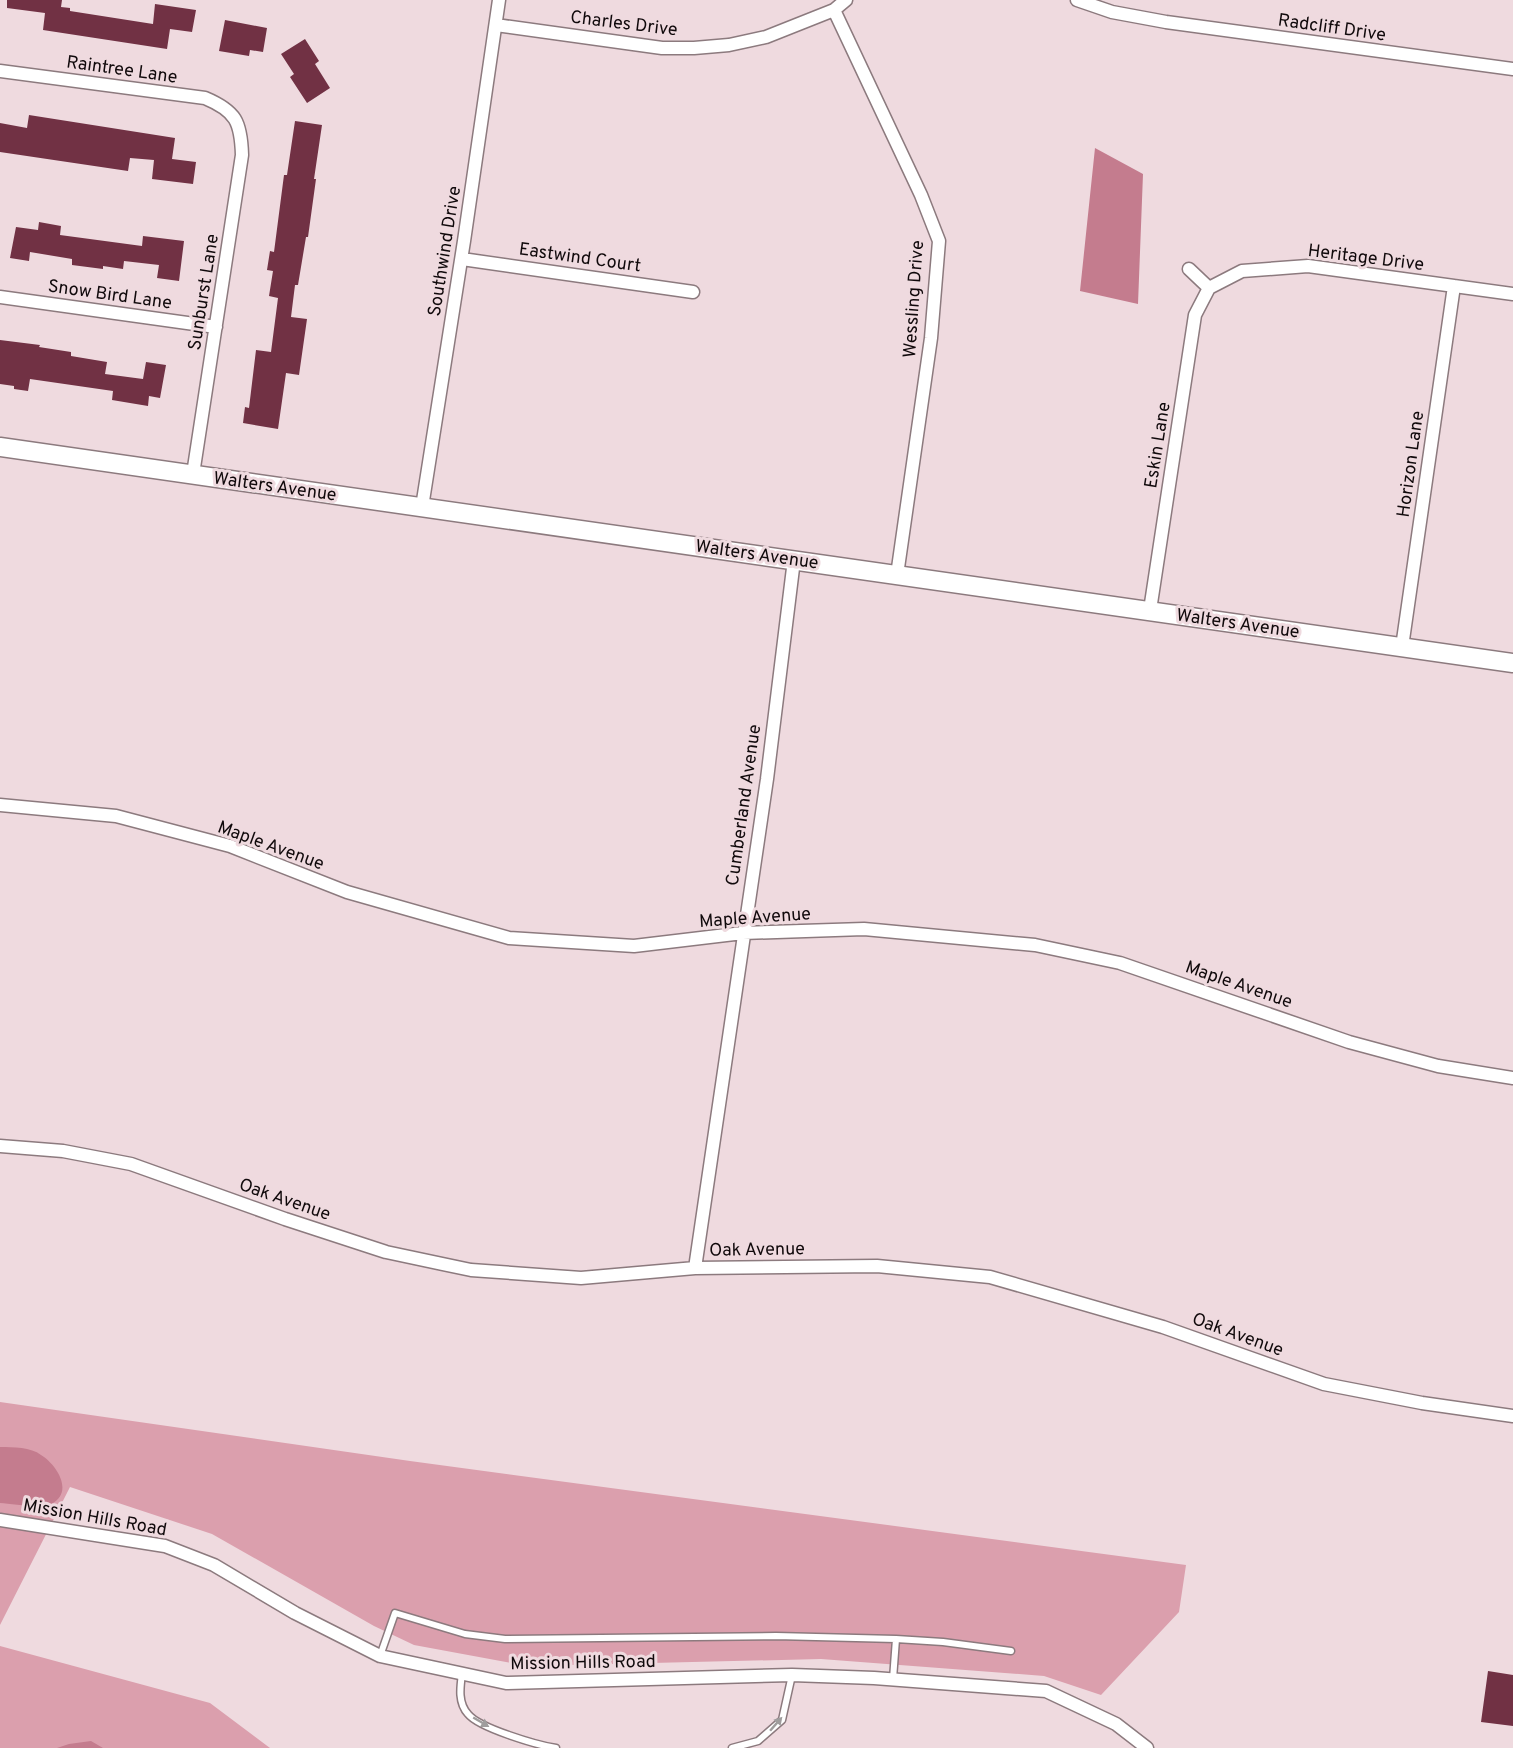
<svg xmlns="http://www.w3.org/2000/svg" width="1513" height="1748" font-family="Overpass,sans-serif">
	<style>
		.green { fill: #db9fad }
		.water { fill: #c47c8e }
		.building { fill: #713144 }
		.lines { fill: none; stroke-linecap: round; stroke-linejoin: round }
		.lane-casing { stroke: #8c7a7e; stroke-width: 9 }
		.street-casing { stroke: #8c7a7e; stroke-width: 15 }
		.secondary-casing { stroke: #8c7a7e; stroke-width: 21 }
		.lane { stroke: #fff; stroke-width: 6 }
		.street { stroke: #fff; stroke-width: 12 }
		.secondary { stroke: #fff; stroke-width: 18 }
		.oneway { fill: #9f9d9d }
		.labels { text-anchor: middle; stroke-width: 6; stroke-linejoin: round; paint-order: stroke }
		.street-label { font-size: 18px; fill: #10090b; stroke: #efdadf }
	</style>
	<rect width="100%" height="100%" fill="#efdadf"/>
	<path class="green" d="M0,1402l410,59 776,104 -7,47 -78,83 -57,-19 -223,-17 -293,7 -114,-21 -40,-19 -162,-92 -142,-47 -70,138z
		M0,1646l210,57 60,45h-270z"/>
	<path class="water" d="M1095,148l48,26 -5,130 -58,-13z
		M0,1447c13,0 31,0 41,8 15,9 34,37 10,49 -10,5 -38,0 -51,-1z
		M91,1741l12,7h-46l12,-4z"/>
	<path class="building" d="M7,0h55l-1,7 9,1v3l83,13 2,-20 41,6 -4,22 -22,-3 -3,20 -124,-19 2,-17 -38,-5z
		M225,20l42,8 -4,24 -13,-2 -1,6 -30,-5z
		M305,39l14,22 -4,3 15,24 -23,15 -17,-26 4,-3 -13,-20z
		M29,115l146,23 -3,21 24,3 -3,22 -41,-5 2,-19 -24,-2 -2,13 -128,-19v-29l27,5z
		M295,121l27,4 -8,54h2l-8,58h-2l-8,48h-3l-4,32 16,2 -8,56 -13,-2 -8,56 -35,-6 2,-16 4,1 7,-58 15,2 7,-54 -9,-2 4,-25 -6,-1 3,-19 4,1 10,-77h3z
		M39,222l22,4 -1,9 82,11 1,-10 41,5 -5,40 -22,-3 2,-13 -35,-4 -1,8 -20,-3v3l-31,-4v-6l-42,-7 -1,9 -19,-3 6,-31 22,3z
		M0,340l40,5 -1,2 32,5v4l36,6 -2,12 38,5 3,-17 20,3 -6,33 -11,-2 -1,10 -36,-6 1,-9 -83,-12 -2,12 -14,-2v-3l-14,-2z
		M1488,1671l25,4v51l-32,-4z"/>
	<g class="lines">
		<defs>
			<path id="lane" d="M380,1656l15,-43 70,21 40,5 271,-3 120,3
				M462,1674c-2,14 -4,29 6,40 11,14 69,31 88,34
				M893,1679l3,-40 47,3 68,9
				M732,1748l26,-7 24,-21 10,-45"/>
			<path id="street" d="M1077,0l35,12 54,10 347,47
				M834,10l87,185 18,46 -8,97 -34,237
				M496,25l166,23h32l35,-3 37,-8 68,-27 12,-10
				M0,71l205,27c31,13 36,24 37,57l-49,319
				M462,259l231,33
				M1189,269l20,19 33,-17 66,-5 205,28
				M0,297l216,30
				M422,507l42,-266 35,-241
				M1150,610l45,-295 14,-27
				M1402,647l52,-361
				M0,805l116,11 114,30 117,46 162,46 125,8 109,-13 121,-4 171,16 85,18 229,79 89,24 75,12
				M0,1146l63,5 68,13 154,55 101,33 85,18 110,8 114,-10 182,-2 113,11 173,50 161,57 98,19 91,13
				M695,1268l72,-489 27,-219
				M0,1520l165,26 49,19 81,48 85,43 126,27 286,-8 82,3 172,13 70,33 31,24"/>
			<path id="secondary" d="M0,447l1513,216"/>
		</defs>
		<use href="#lane" class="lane-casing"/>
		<use href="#street" class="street-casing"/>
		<use href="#secondary" class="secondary-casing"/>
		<use href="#lane" class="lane"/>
		<use href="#street" class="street"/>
		<use href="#secondary" class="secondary"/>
	</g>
	<defs><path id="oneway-solid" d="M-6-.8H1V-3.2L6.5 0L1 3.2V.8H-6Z" transform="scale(1.5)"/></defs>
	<g class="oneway">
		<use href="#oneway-solid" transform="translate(481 1722) rotate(30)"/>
		<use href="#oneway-solid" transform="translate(776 1724) rotate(-49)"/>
	</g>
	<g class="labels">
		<g class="street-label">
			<text transform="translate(624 23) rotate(7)" y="6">Charles Drive</text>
			<text transform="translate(1332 27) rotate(8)" y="6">Radcliff Drive</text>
			<text transform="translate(122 69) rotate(8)" y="6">Raintree Lane</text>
			<text transform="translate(444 251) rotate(-81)" y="6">Southwind Drive</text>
			<text transform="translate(580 257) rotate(8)" y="6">Eastwind Court</text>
			<text transform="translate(1366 257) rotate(7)" y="6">Heritage Drive</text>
			<text transform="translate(203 292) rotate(-81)" y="6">Sunburst Lane</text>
			<text transform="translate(110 294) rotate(8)" y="6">Snow Bird Lane</text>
			<text transform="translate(913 299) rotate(-86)" y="6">Wessling Drive</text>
			<text transform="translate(1157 445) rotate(-81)" y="6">Eskin Lane</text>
			<text transform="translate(1410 464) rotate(-82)" y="6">Horizon Lane</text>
			<text transform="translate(275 486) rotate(8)" y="6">Walters Avenue</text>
			<text transform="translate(757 554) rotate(8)" y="6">Walters Avenue</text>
			<text transform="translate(1238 623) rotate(8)" y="6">Walters Avenue</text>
			<text transform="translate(743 805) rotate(-82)" y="6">Cumberland Avenue</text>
			<text transform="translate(271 845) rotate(20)" y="6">Maple Avenue</text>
			<text transform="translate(755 917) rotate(-4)" y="6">Maple Avenue</text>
			<text transform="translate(1239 984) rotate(19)" y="6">Maple Avenue</text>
			<text transform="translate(285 1199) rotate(19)" y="6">Oak Avenue</text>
			<text transform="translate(757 1249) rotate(-1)" y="6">Oak Avenue</text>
			<text transform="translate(1238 1334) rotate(20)" y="6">Oak Avenue</text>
			<text transform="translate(95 1517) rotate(10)" y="6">Mission Hills Road</text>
			<text transform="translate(583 1662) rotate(-1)" y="6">Mission Hills Road</text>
		</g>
	</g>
</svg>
